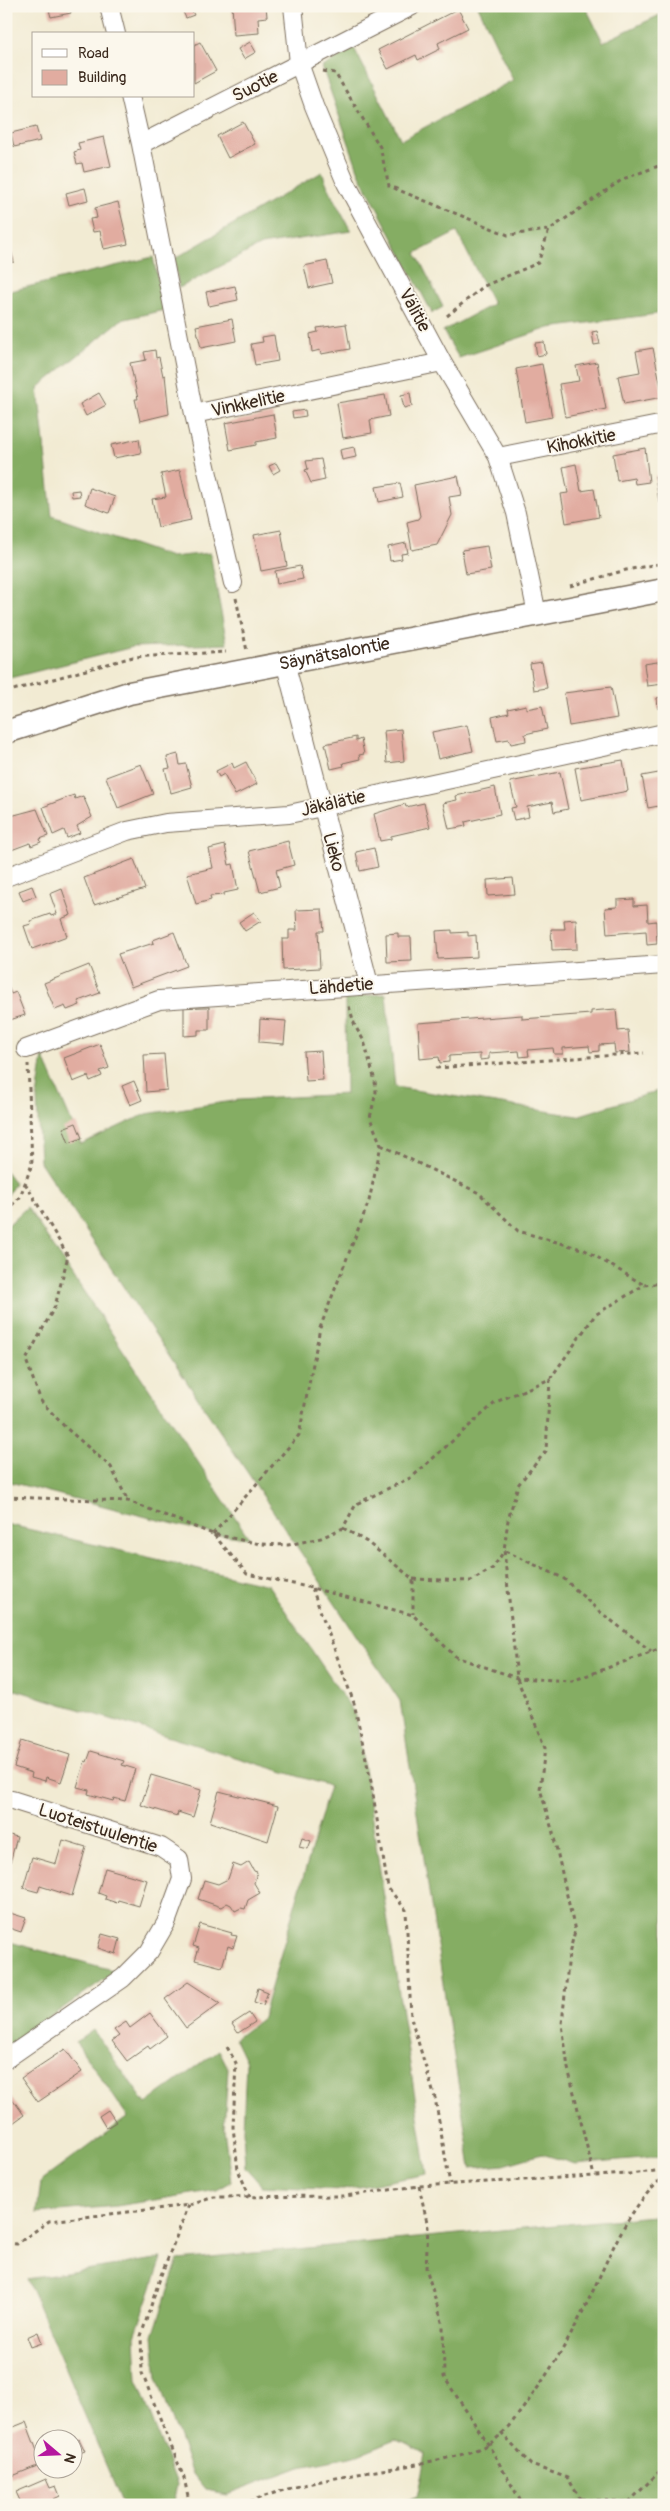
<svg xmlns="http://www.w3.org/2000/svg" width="670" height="2511" font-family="Pangolin,sans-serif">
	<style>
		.forest { fill: #85ad64; stroke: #606c41 }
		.building { fill: #e1aca0 }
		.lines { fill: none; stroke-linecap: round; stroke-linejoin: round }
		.minor-casing { stroke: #7b6e5d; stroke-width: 20 }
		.major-casing { stroke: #7b6e5d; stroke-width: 25 }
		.path { stroke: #7b6e5d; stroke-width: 3; stroke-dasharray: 4 4; stroke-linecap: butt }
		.minor { stroke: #fff; stroke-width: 18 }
		.major { stroke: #fff; stroke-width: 22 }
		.labels { text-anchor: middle; stroke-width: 4; stroke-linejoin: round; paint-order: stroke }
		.street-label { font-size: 18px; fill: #3b2a1e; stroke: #fbf7ec }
	</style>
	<rect width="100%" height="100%" fill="#fbf7ec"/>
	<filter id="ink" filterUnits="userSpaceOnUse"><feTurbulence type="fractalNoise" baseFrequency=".02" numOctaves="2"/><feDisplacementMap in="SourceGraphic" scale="10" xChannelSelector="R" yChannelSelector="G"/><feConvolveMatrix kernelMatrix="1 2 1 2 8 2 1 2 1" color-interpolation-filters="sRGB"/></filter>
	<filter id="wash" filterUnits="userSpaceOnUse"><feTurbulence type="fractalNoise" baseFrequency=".0096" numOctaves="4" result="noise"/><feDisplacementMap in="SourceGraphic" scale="20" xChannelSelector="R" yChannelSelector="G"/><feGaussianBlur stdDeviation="1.12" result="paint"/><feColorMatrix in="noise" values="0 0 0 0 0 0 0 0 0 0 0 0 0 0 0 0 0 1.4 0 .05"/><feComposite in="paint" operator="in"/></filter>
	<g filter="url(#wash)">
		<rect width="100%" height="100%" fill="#f2ebd3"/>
		<path class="forest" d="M478,6h107l18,36 61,-29v300l-115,15 -90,30 -16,-27 50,-27 -36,-72 -41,21 27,54 -11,6 -72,-138 -38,-108 32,-19 47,92 112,-60z
			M322,172l8,20 21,39 -90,14 -82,43 -5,-29z
			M153,257l11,53 -43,10 -83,68 14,128 119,41 39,-4 17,91 -94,3 -127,32v-387z
			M386,994l9,93 182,29 87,-27v1067l-89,8 -33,-10 -38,11 -33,3 -71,-467 -360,-539 -3,-64 6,-42 38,88 65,-30 93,-14 107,-6 -1,-97z
			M6,1171l9,12 -9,15z
			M27,1207l222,331 -36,-4 -207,-53v-254z
			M6,1524l262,61 88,131 71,458 -84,16 -81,-4 -17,-19 -2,-37 3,-68 -11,-23 27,-21 68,-232 -324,-99z
			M6,1941l110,30 -110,77z
			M93,2030l53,74 73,-54 9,18 -4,61 7,53 -14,8 -100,16 -80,7 4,-32 87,-64 -52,-75z
			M664,2215v290h-267l20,-8 9,-43 -30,-15 -42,17 -54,11 -72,27 -23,-4 -13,-16 -35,-97 -4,-41 25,-76z
			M162,2258l-27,78 2,44 40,104 -4,21h-50l-96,-226z"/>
		<g id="blocks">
			<path class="building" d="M48,6h21l2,7 -20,4z
				M232,6h34l1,11 -9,1 1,15 -25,2z
				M191,9l3,6 -8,3 -3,-6z
				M458,9l10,19 -30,15 2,6 -22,11 -2,-5 -28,14 -10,-19z
				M200,42l16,29 -22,12v-38z
				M250,42l6,10 -12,7 -6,-10z
				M243,122l12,22 -27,14 -11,-22z
				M36,127l4,14 -26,6 -3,-14z
				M104,137l7,29 -27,6 -2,-9 -5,1 -3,-12 6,-2 -2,-7z
				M85,188l3,12 -19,5 -3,-12z
				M118,202l10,42 -24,5 -4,-18 -7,1 -3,-13 7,-1 -2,-10z
				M10,246l4,16 -8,2v-17z
				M327,261l5,22 -23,5 -5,-22z
				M235,286l3,14 -29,6 -3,-14z
				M232,319l4,22 -35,7 -5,-22z
				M346,324l4,25 -29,5 -1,-4 -8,2 -2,-18 8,-2 -1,-4z
				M597,331l3,13 -6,1 -2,-13z
				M274,335l4,26 -23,4 -4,-21 12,-2 -1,-5z
				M544,342l2,12 -9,2 -2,-13z
				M653,348l10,49 -39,7 -6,-28 22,-4 -4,-21z
				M155,350l1,8 3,-1 4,19 2,-1 4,39 -29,7 -5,-22h3l-8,-36 16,-3 -2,-8z
				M597,362l9,47 -41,8 -6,-33 20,-3 -3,-15z
				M542,364l10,53 -27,5 -9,-53z
				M99,393l7,12 -20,11 -6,-12z
				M410,393l2,13 -8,2 -3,-13z
				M385,395l4,21 -19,4 2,13 -29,5 -6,-35z
				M305,410l1,6 -13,2 -1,-6z
				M273,414l4,24 -21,4v3l-26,5 -5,-27z
				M139,439l2,14 -27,5 -3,-13z
				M354,447l2,10 -14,3 -2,-10z
				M645,448l4,34 -14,2 -1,-6 -17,3 -4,-27z
				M321,459l4,21 -14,3 -6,-13 3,-1 -2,-8z
				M276,463l4,7 -7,4 -4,-8z
				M576,464l5,27 13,-2 5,28 -33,6 -5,-29 7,-1 -5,-26z
				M180,470l11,50 -33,7 -6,-28 14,-2 -5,-23z
				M664,474v27l-5,1 -4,-26z
				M458,476l4,19 -13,2 3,18 -15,30 -25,5 -5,-28 11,-3 2,-3 -6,-31z
				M400,483l3,14 -24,5 -3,-15z
				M90,488l25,9 -6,16 -24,-9z
				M79,490l1,6 -8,1 -1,-6z
				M281,530l6,36 -26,5 -7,-36z
				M406,543l2,10 -7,1 1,5 -12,2 -2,-14z
				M487,546l4,24 -25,4 -4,-24z
				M300,566l3,13 -26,5 -2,-13z
				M664,661v23l-17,2 -3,-22z
				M542,662l5,26 -13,2 -4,-26z
				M611,687l6,31 -48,8 -5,-33z
				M664,696v12l-6,1 -1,-11z
				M526,705v4l16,-3 5,23 -22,5 1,7 -15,3 -2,-5 -12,2 -5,-24 17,-4 -1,-4z
				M467,725l6,26 -35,8 -6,-27z
				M401,729l3,32 -17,2 -3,-32z
				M356,737v4l5,-2 3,15 -5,1 1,4 -17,4 1,3 -13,3 -6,-25z
				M178,754l2,11 6,-1 6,23 -21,6 -6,-24 5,-1 -3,-11z
				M623,760l5,31 -47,9 -6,-32z
				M246,762l11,22 -22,11 -11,-21 -5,3 -3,-6 16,-8 2,5z
				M141,764l12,30 -35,14 -12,-31z
				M560,772l8,37 -14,3 -2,-10 -25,5 2,10 -15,3 -3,-12 5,-1 -6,-25z
				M664,772v33l-16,3 -6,-32z
				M495,787l5,27 -35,8 1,4 -17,3 -6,-26 14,-3 -1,-4z
				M74,795l1,4 8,-3 9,21 -15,9 3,7 -13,5 -3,-8 -11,5 -10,-28z
				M424,803l6,24 -39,9v3l-11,2 -6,-27 31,-10 1,3z
				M37,809l11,27 -8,3 1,3 -10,4 -1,-3 -24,9 1,-35z
				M288,841l6,24 -18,5 4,17 -20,5 -11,-41z
				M225,845l4,20 4,-1 5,26 -14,3v2l-14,1 1,4 -15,4 -9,-30 26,-6 -4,-19z
				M374,848l4,19 -18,4 -4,-19z
				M134,859l11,30 -51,16 -10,-27z
				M513,878l2,16 -27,2 -1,-16z
				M32,886l4,10 -13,5 -4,-10z
				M62,889l9,26 -10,4 6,17 -35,13 -8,-23 7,-2 -1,-3 20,-7 1,2 6,-2 -7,-20z
				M634,899v7l13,-1 1,17 8,-1 1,23 -10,1 -1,-14 -39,3 -2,-26 12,-1v-7z
				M322,909l2,22h-6l2,37 -37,2 -1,-31h7v-9h8l-1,-20z
				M254,912l7,9 -16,10 -6,-9z
				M576,919l1,30 -25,1 -1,-21h14l-1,-9z
				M452,930v3l16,-1v4l8,-1 1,22 -39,2 -2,-28z
				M174,932l13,34 -56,21 -13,-33 36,-11 -1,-3z
				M398,933v4h13l1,24 -25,1 -1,-28z
				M89,965l11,28 -22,8 2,4 -13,5 -2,-4 -10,4 -11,-27z
				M6,981l5,13 5,-2 9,23 -18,6z
				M184,1007h25v23h-11v5l-14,1z
				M616,1009l2,22 10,-1 2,22 -15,1 -1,-9 -15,1v6l-9,1 -1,-6 -26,2v6h-9l-1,-6 -25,2 1,6 -9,1 -1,-6 -30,2v6l-9,1v-6l-31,2v6l-9,1 -1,-6 -19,2 -2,-36 104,-8v4l69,-5v-3z
				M260,1019l26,2 -2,23 -25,-2z
				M100,1044l9,24 -9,3 2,5 -12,5 -2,-5 -15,6 -9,-24z
				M321,1051l2,29 -17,1 -2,-29z
				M164,1054l3,36 -21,2 -2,-37z
				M134,1081l8,19 -12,5 -8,-19z
				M76,1123l6,15 -13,5 -6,-15z
				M22,1740l48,15 -9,27 -15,-5 -1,4 -14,-4 1,-4 -18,-6z
				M91,1751l33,10 -2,4 13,4 -10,32 -11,-3 -1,3 -25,-7 1,-4 -12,-3 8,-26 2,1z
				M151,1775l50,15 -8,27 -15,-5 -1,4 -36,-11z
				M219,1791l59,15 -10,35 -58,-19z
				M6,1834l11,3 -10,37h-1z
				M302,1838l9,3 -3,8 -9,-2z
				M63,1840l23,7 -14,49 -32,-10 -2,6 -15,-4 9,-31 24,7z
				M249,1862l5,9 3,1 -3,11 6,10 -12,7 -3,9 -4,-1 -6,3 -4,-6 -4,-2 -6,4 -23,-8 6,-19 14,4 10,-5 5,-15 8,3z
				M105,1868l42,12 -8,26 -21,-6 -1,3 -12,-4 1,-3 -8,-3z
				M10,1913l16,5 -5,14 -15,-5z
				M200,1924l32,9 -1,2 6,1 -4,12 -5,-2 -6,21 -27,-7 4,-12 -6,-2z
				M102,1934l18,5 -4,15 -18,-6z
				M188,1982l32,21 -34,25 -21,-29z
				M258,1988l10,4 -5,13 -9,-3z
				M150,2013l17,23 -17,13 -2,-3 -21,15 -15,-20 7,-5 -5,-6 12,-8 4,6z
				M249,2013l6,9 -17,11 -6,-9z
				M65,2049l17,23 -44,30 -17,-24z
				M6,2090l18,25 -18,13z
				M108,2110l8,12 -10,6 -7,-12z
				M38,2332l4,11 -11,4 -4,-10z
				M6,2395l5,12 -5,2z
				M26,2422l16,42 -32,13 -4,-10v-37z
				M79,2439l6,12 -13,5v-15z
				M46,2479l4,9 6,-2 4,10 -6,3 2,6h-34l-6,-13z"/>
		</g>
	</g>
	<g filter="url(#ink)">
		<use href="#blocks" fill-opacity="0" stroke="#7b6e5d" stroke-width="1"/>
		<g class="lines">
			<defs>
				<path id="minor" d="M109,6l7,28
					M293,6l6,57 15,43 32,77 96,179 56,95 18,56 21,101
					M130,96l11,48 271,-138
					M141,144l53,270
					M498,457l166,-33
					M233,583l-39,-169 248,-52
					M285,662l84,322
					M6,877l121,-46 39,-8 123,-9 375,-81
					M26,1049l133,-49 505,-35
					M6,1800h6l149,47 18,12 3,20 -16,44 -17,29 -26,26 -117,81"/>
				<g id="major">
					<path id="s1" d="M6,732l123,-39 535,-103"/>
				</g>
			</defs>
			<use href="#minor" class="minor-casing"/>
			<use href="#major" class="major-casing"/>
			<path class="path" d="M323,71l12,2 45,74 9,39 119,49 41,-5
				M447,316l37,-30 54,-23 11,-33 74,-51 41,-15
				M570,586l56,-16 38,-7
				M236,598l11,53
				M6,692l127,-35 93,-5
				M436,1068l208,-15
				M381,1145l98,48 39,38 67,19 59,35
				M25,1183l43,73 -13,50 -29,54 15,41 24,26 46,40 17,34
				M6,1211l14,-14 12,-33 -4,-100
				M550,1379l-4,72 -28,34 -10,35 -4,30 13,128 28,70 -5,41 13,44 22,98 -6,23 -7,70 6,44 26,108
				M6,1497l122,4 85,33 47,10 28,1 33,-7 22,-10 13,-24 56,-27 84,-75 54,-23 45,-64 49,-30 20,-2
				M343,1528l24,14 46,37v35
				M213,1534l86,-99 21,-107 49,-127 12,-56 -11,-27 6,-26 -1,-11 -11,-40 -9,-15 -7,-23
				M214,1535l33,39 65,14 101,27 43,42 61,21 55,3 92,-34
				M505,1551l58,27 36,33 52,40
				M413,1579l58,2 22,-13 11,-17
				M312,1588l42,115 17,79 17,106 18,22 5,108 24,80 15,86
				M227,2047l9,16 -3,64 5,43 12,27
				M419,2186l9,41 -2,41 17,57 1,52 44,67 35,61
				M189,2205l-28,70 -20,61 1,37 42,105 6,27
				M6,2243l11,1 32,-23 141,-16 24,-8 130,-1 75,-10 210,-12 35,-4
				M501,2433l30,32 37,13 12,21
				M242,2505c49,-22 117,-31 170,-40 25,-5 54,-9 77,-21 17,-11 31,-32 43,-48 18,-26 35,-52 49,-81 25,-47 41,-103 83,-138
				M576,2505l4,-6 49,3 35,-35"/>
			<use href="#minor" class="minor"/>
			<use href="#major" class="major"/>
		</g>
	</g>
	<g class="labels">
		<g class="street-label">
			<text transform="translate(255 86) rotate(-27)" y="6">Suotie</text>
			<text transform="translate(415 310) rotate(62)" y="6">Välitie</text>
			<text transform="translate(248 403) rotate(-12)" y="6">Vinkkelitie</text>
			<text transform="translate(581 441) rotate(-11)" y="6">Kihokkitie</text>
			<text dy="6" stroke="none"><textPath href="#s1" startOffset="338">Säynätsalontie</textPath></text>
			<text transform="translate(333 803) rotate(-13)" y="6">Jäkälätie</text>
			<text transform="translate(334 852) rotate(75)" y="6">Lieko</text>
			<text transform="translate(341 986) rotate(-4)" y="6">Lähdetie</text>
			<text transform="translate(98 1828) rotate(18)" y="6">Luoteistuulentie</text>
		</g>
	</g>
	<rect width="670" height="2511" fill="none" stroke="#fbf7ec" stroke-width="25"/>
	<rect x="32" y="32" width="162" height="65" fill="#fbf7ec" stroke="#aea59a"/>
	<rect x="42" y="49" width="25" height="8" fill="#ffffff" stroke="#aea59a"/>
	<text x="78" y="58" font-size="15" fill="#3b2a1e">Road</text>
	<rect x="42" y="70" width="25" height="15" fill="#e1aca0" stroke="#aea59a"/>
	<text x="78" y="82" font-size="15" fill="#3b2a1e">Building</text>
	<g transform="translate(58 2454) rotate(109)"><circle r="24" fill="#fbf7ec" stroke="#aea59a"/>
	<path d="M0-4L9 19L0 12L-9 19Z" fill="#b5179e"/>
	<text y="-8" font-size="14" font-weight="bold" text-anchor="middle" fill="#3b2a1e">N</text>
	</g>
</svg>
